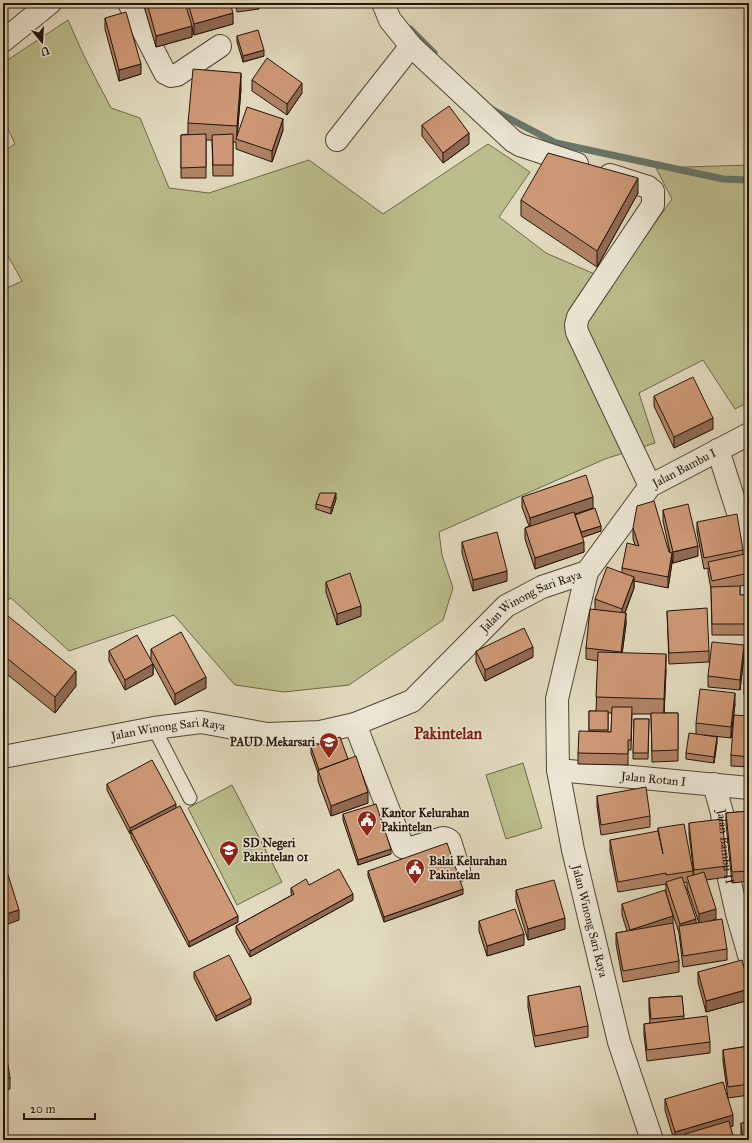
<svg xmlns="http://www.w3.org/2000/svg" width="752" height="1143" font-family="'IM FELL Great Primer',serif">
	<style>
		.green { fill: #bbbd8c; stroke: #6e684a }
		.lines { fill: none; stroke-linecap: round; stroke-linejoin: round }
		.stream { stroke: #67786b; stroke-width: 7 }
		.service-casing { stroke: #524536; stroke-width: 15 }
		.minor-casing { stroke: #524536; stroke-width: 24 }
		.service { stroke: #ece7d5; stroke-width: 13 }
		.minor { stroke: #ece7d5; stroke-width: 22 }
		.wall { fill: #b18365; stroke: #221308; fill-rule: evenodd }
		.shaded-wall { fill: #906a53; stroke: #221308 }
		.building { fill: #ce9876; stroke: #221308 }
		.labels { text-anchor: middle; stroke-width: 3; stroke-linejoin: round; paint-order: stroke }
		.street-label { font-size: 12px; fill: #221308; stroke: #ece7d5 }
		.poi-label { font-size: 12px; font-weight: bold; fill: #221308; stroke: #ece7d5; text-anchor: start }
		.district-label { font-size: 16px; font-weight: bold; fill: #7a1f14; stroke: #ece7d5 }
	</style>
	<rect width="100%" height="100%" fill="#e2dabe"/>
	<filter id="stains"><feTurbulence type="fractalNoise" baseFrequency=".005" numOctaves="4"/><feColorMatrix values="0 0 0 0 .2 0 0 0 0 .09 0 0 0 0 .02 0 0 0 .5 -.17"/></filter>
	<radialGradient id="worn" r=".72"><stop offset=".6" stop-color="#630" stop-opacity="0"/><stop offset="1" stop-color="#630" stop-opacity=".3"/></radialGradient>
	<path class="green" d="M68,20l16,36 27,52 29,10 29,70 40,5 100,-33 74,54 105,-70 42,28 -31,45 47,36 67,29 59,-83 -16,-31 93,-3v237l-14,7 -32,-49 -64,33 16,50 -50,16 -166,73 3,23 11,33 -10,32 -94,65 -65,7 -49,-7 -61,-70 -105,36 -58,-53 -8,5v-313l19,-9 -19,-34v-95l12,-8 -12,-26v-55z
		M523,763l19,65 -36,11 -20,-64z
		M232,785l50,97 -45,23 -49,-97z"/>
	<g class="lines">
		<path class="stream" d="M410,29l24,24
			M491,109l65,34 167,36 26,1"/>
		<defs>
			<path id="service" d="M154,728l36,70"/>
			<g id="minor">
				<path d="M129,3l36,70 6,3 6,-1 43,-29"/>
				<path d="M383,3l7,17 21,26 102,95 7,4 57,19"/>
				<path d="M3,41l47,-38"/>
				<path d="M337,140l74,-94"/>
				<path d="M610,175l38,12 5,4v14l-75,112 -2,8 1,7 73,154"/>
				<path d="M718,450l31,97"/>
				<path d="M355,724l48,123 5,2 35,-11 4,1 3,2 9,29"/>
				<path id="s1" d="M3,757l151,-29 47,-6 66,12 53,-2 35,-8 57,-23 94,-95 36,-19 45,-15"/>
				<path id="s2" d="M558,770l191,18"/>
				<path id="s3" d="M714,784l8,29 6,61 9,40 12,41"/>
				<path id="s4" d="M652,1140l-33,-98 -46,-192 -15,-80 -1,-71 30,-127 63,-86 99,-52"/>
			</g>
		</defs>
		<use href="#service" class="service-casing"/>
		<use href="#minor" class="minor-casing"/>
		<use href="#service" class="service"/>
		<use href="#minor" class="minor"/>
	</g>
	<path class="wall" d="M143,3h87l3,21 -39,11 -2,-8v10l-36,10z
		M236,3h23v6l-22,3z
		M105,18l36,56 -22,7 -14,-52z
		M237,36l27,20 -21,6 -6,-20z
		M252,80l50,13 -15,22 -35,-24z
		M241,89l-4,47 46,-6 -11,32 -36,-13v-7h-3v34h-20l-1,-36h-6v38h-25v-43l7,-1v-11z
		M422,125l47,19 -26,19 -21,-27z
		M638,193l-41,74 -76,-51v-16z
		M654,396l59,33 -39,19 -20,-42z
		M522,497l71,11 -19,6 1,3v-2l26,16 -19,6 2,15 -49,17 -10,-30v-11l4,-2 -7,-19z
		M336,499l-5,15 -15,-5v-5z
		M663,510l35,46 -25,7 -1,-3v3l-4,25 -34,-7v7l-9,25 1,11 -4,29 44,17 -2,43h14v48l-26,1 -1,-48h-19l-1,36h-3v15l-50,-1v-11l11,-22v-20h7l2,-50 -12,-2v-11l9,-38v-11l27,-26v-5l13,-23 -2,-6v-11l36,24h1l-7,-31zM608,713h4l-1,19h-3z
		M697,522l46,28v5l6,18v11l-9,2v9h9v40h-37l-1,-46 -3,-16v-5l-4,1 -7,-37z
		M462,542l45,39 -34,10 -11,-38z
		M326,582l35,34 -24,9 -11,-33z
		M667,611l42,40v11l-40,2z
		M3,612l73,74 -21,27 -52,-42z
		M749,648v47h-5v-11z
		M151,649l55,39 -31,17 -22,-41v11l-28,15 -16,-29v-10l42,9z
		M476,651l57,6 -48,24 -9,-19z
		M744,656l-4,34 -32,-3v-11z
		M735,704l-4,34 -27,-3 13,7 -3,21 -28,-4v-6l10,-19v-11z
		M749,716v51l-18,-1v-11z
		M634,719h15l-1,40h-15z
		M311,747l37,12 20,44 -37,13 -13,-35v-8l-7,-20z
		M107,784l69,24 62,114 -49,25 -58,-110v-4l-1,1 -23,-44z
		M597,796l53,20v11l-49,8 -4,-29z
		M749,811v70l-17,2 -6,-59v-11z
		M343,814l48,40 -33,11 -15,-45z
		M689,823l38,43v11l-21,3 10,39 -3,1 14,29v11l-44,7 -4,-34 -13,-40v-9l-48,8 -8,-41v-11l48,-7v-5l35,43v5l1,-1 -5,-41zM687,882v6l12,35h-3l-12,-40z
		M368,871l95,23 -79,28 -16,-46z
		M309,885l44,15 -103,57 -14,-25v-6l56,-31 -1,-2v-5z
		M516,890l49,39 -37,11 -12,-39z
		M622,904l51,21 6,36v11l-56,10 -7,-38v-11l11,-2 -5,-16z
		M479,921l45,24 -37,11 -8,-25z
		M194,972l57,32 -35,17 -22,-43z
		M698,972l51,17v11l-43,12 -8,-30z
		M528,996l60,30v11l-53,10 -7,-40z
		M682,996l2,23 26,23v11l-63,8 -3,-26v-11l6,-1 -1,-14v-11z
		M749,1046v49l-21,3 -5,-37v-11z
		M3,1052l7,26v11l-7,1z
		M665,1099l68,27h-3l4,14h-60l-9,-30z
		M741,1123l8,17h-7l-1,-6z"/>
	<path class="shaded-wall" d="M233,13v11l-39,11v-11z
		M192,26v11l-36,10v-11z
		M264,50v6l-21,6v-6z
		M141,64v10l-22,7v-11z
		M241,73v16l-4,50v-13z
		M302,83v10l-15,22v-11z
		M283,119v11l-11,32v-11z
		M469,133v11l-26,19v-10z
		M638,178v15l-41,74v-16z
		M713,418v11l-39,19v-11z
		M336,493v6l-5,15v-6z
		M593,497v11l-63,21v-11z
		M601,526v5l-20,7v-6z
		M584,542v10l-49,17v-11z
		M698,546v10l-25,7v-11z
		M672,553v10l-4,25v-11z
		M507,571v10l-34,10v-11z
		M634,577v11l-12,32v-11z
		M361,606v10l-24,9v-11z
		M626,613v11l-5,39v-11z
		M744,645v11l-4,34v-10z
		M533,647v10l-48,24v-11z
		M666,654v16l-2,45v-16z
		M153,664v11l-28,15v-10z
		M76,671v15l-21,27v-16z
		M206,677v11l-31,17v-11z
		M735,693v11l-4,34v-11z
		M717,737v5l-3,21v-6z
		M368,792v11l-37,13v-10z
		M176,804v5l-45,22v2l-1,1v-6z
		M391,849v5l-33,11v-5z
		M463,889v5l-79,28v-5z
		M353,894v6l-103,57v-6z
		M716,909v10l-17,6v-11z
		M19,910v10l-16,6v-11z
		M238,916v6l-49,25v-5z
		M673,916v11l-43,14v-11z
		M565,918v11l-37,11v-11z
		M696,919v10l-16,1v-6z
		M524,934v11l-37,11v-10z
		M749,989v11l-43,12v-11z
		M251,998v6l-35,17v-5z
		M733,1115v11l-46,13 -2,-5v6h-10v-8z"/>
	<path class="building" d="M147,3h38l7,23 -36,10z
		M188,3h42l3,10 -39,11z
		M126,12l15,52 -22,6 -14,-52z
		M258,30l6,20 -21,6 -6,-20z
		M267,58l35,25 -15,21 -35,-24z
		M193,69l48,4 -4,53 -49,-3z
		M449,106l20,27 -26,20 -21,-28z
		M247,107l36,12 -11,32 -36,-12z
		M206,134v33l-25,1v-33z
		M233,134v31h-20l-1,-30z
		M548,153l90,25 -41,73 -76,-51z
		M693,377l20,41 -39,19 -20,-41z
		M586,475l7,22 -63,21 -8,-21z
		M320,493h16l-5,15 -15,-4z
		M654,501l15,51 3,1 -4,24 -46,-9 5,-25 12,3 -6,-18 4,-22z
		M688,504l10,42 -25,6 -10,-42z
		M595,508l6,18 -20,6 -6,-17z
		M574,512l10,30 -49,16 -10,-30z
		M737,514l6,36 -39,8 -7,-36z
		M497,532l10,39 -34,9 -11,-38z
		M745,554l4,19 -37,8 -4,-19z
		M607,567l27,10 -12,32 -27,-10z
		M350,573l11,33 -24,8 -11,-32z
		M740,586v9h9v29h-37l-1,-37z
		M707,608l2,43 -40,2 -2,-42z
		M590,609l36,4 -5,39 -35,-4z
		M3,612l73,59 -21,26 -52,-42z
		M524,628l9,19 -48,23 -9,-19z
		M181,632l25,45 -31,17 -24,-45z
		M137,635l16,29 -28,16 -16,-29z
		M712,642l32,3 -4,35 -32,-4z
		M745,648h4v36h-5z
		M598,652l68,2 -2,45 -68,-2z
		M700,689l35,4 -4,34 -35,-4z
		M612,707h20l-1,33h-3v14l-50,-1 1,-22 32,1z
		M589,711h19v19h-19z
		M651,713h27v37l-26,1z
		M734,715l15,1v41l-18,-2z
		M634,719h15l-1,34h-15z
		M689,733l28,4 -3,20 -28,-4z
		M340,737l8,22 -29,11 -8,-23z
		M356,756l12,36 -37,14 -13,-36z
		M152,760l24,44 -46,24 -23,-44z
		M646,787l4,29 -49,9 -4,-29z
		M376,804l15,45 -33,11 -15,-46z
		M180,806l58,110 -49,26 -58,-111z
		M749,811v60l-17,1 -6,-59z
		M722,819l5,47 -33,4 -5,-47z
		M684,824l9,47 -27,4v-2l-48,9 -8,-42 48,-9 5,23 -5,-26z
		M447,843l16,46 -79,28 -16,-46z
		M3,865h2l14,45 -16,5z
		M339,869l14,25 -103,57 -14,-25 58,-32 -3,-6 15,-9 3,6z
		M704,872l12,37 -17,5 -12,-37z
		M682,877l14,42 -16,5 -14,-42z
		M554,880l11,38 -37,11 -12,-39z
		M665,890l8,26 -43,14 -8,-26z
		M515,909l9,25 -37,12 -8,-25z
		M722,919l5,30 -44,7 -4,-30z
		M673,923l6,38 -56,10 -7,-38z
		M229,955l22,43 -35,18 -22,-44z
		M742,960l7,27v2l-43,12 -8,-29z
		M580,986l8,40 -53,10 -7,-40z
		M682,996l2,20 -33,3 -2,-21z
		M707,1016l3,26 -63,8 -3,-26z
		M749,1046v38l-21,3 -5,-37z
		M3,1052h3l4,26 -7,2z
		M723,1082l10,33 -58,17 -10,-33z
		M729,1121l5,19h-47l-2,-6z
		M749,1122v18h-6l-2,-17z"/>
	<defs>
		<symbol id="school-pin" viewBox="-11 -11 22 30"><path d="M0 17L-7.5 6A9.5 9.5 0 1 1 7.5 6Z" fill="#8f2418" stroke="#ece7d5"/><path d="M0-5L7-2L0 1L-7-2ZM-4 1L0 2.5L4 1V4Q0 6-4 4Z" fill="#fff"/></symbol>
		<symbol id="civic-pin" viewBox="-11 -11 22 30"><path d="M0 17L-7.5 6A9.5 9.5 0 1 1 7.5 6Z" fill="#8f2418" stroke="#ece7d5"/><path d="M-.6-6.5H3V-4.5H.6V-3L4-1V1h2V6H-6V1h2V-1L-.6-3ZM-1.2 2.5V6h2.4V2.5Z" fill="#fff"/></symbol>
	</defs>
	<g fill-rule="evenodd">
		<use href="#school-pin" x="318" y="731" width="22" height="30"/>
		<use href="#civic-pin" x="356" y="809" width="22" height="30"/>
		<use href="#school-pin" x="218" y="839" width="22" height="30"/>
		<use href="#civic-pin" x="404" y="857" width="22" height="30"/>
	</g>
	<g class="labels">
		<g class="street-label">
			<text dy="4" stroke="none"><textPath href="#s4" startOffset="729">Jalan Bambu I</textPath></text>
			<text dy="4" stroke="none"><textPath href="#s1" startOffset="576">Jalan Winong Sari Raya</textPath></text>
			<text dy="4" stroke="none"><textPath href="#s1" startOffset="168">Jalan Winong Sari Raya</textPath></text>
			<text dy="4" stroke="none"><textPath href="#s2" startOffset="96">Jalan Rotan I</textPath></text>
			<text dy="4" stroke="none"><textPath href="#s3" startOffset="64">Jalan Bambu II</textPath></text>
			<text transform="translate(590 921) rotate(76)" y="4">Jalan Winong Sari Raya</text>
		</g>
		<g class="poi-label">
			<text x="315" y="746" text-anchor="end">PAUD Mekarsari</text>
			<text x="381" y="817">Kantor Kelurahan<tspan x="381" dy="14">Pakintelan</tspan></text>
			<text x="243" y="847">SD Negeri<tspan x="243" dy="14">Pakintelan 01</tspan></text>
			<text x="429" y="865">Balai Kelurahan<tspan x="429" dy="14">Pakintelan</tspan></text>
		</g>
		<g class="district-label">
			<text x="448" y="739">Pakintelan</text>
		</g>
	</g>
	<rect width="752" height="1143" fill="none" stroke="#e2dabe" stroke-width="16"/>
	<rect x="4" y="4" width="744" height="1135" fill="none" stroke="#221308" stroke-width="2"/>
	<rect x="8" y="8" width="736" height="1127" fill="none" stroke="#221308"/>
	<g transform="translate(42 42) rotate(162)" stroke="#ece7d5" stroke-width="3" paint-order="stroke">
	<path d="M0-3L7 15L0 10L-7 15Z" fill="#221308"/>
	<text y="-6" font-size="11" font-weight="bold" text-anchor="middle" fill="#221308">U</text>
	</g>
	<path d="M24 1113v6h71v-6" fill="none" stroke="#221308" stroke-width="2"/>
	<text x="30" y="1113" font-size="12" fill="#221308" stroke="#ece7d5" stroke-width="3" paint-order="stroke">20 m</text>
	<rect width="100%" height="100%" filter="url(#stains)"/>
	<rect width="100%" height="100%" fill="url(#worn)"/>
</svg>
